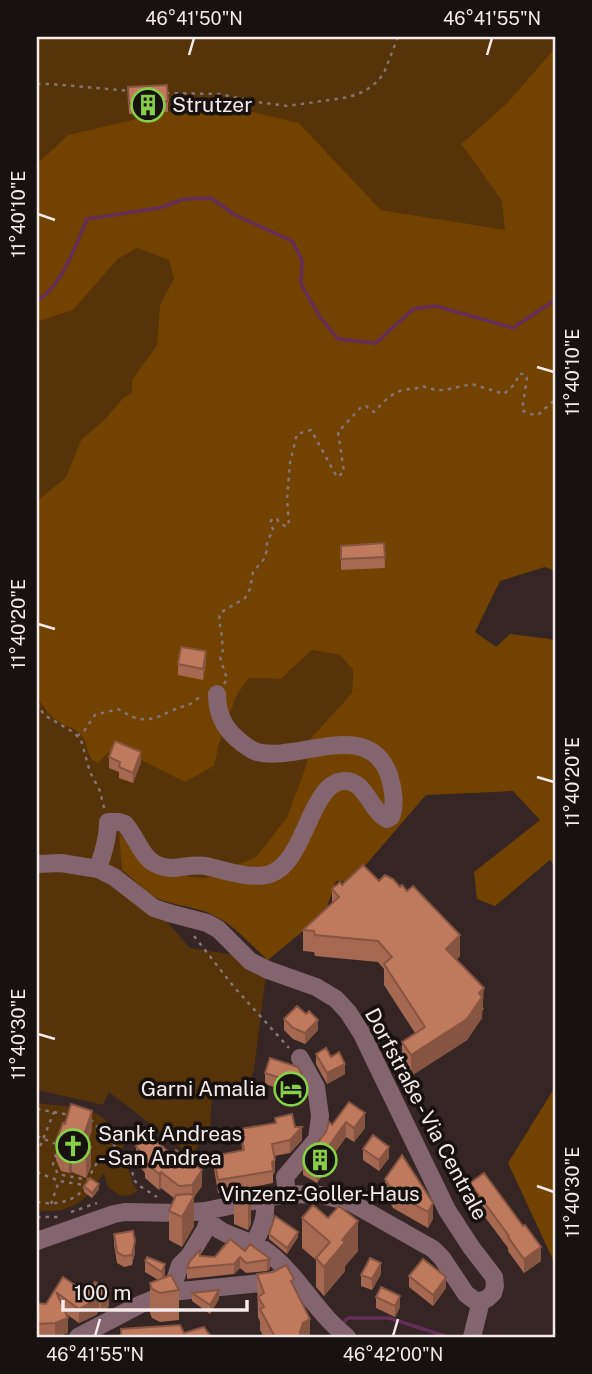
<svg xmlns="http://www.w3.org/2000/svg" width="592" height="1374" font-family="'Public Sans',sans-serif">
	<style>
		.green { fill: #563308 }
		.forest { fill: #724200 }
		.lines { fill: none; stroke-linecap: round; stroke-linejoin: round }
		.stream { stroke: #642e58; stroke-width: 3.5 }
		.path { stroke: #837575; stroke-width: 2.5; stroke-dasharray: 3.5 5; stroke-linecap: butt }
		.minor { stroke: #84646e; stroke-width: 18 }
		.wall { fill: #a46950 }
		.shaded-wall { fill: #865541 }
		.building { fill: #bf7a5d; stroke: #865541; stroke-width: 2 }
		.ticks { fill: none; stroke: #f5ebea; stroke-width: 2.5 }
		.labels { text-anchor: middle; stroke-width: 7; stroke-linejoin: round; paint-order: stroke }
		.poi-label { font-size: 21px; fill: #f5ebea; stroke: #171110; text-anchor: start }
		.street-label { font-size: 21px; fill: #f5ebea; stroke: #171110 }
		.neatline { fill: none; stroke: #f5ebea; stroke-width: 2.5 }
		.ticks-label { font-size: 18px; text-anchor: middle; fill: #f5ebea }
	</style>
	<rect width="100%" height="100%" fill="#352525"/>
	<path class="green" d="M37,37h518v11l-48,55 -46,41 41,57 4,30 -125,-21 -82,-87 -231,12 -31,29z
		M137,248l33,12 5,19 -15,26 -3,40 -24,35 -1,14 -9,4 -18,21 -24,21 -15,37 -29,24v-179l36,-12 45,-51z
		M312,650l28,5 13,15 -1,23 -42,46 -4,27 -19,51 -31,40 -51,21 -50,-5 -35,-38 2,35 68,78 78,12 -14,110 -9,28 -32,-13 -3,41 -18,30 -83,-64 -6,13 -66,-15v-393l7,12 16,13 17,8 7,9 5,18 9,6 14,-14 31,12 71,4 7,-28 16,-42 12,-17 32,1z
		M37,1103c21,3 48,2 66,15 9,7 15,17 22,26l-9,13c17,7 11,21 22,34l-8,4 -10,1 -12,-9 -4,-14 -10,13 5,3 -7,9 -4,-3c-15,15 -31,17 -51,16z"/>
	<path class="forest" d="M555,48v523l-10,-4 -45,14 -25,51 21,15 14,-13 40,5 5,3v224l-5,-6 -55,46 -18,-7 -3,-27 66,-52 -27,-29 -87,4 -75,87 -15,-1 -11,32 -57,47c-18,-15 -33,-35 -55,-45 -16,-8 -35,-9 -52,-15 -12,-5 -28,-21 -39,-30l-3,-37 36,40 50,5 51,-21 31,-40 19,-51 4,-27 42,-46 1,-23 -13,-15 -28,-5 -31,29 -32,-1 -12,17 -16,42 -7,29 -29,16 -42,-21 -31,-12 -14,14c-13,-4 -9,-17 -16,-27 -6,-8 -15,-9 -23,-14 -10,-7 -16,-15 -22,-25v-196l29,-24 15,-37 24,-21 18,-21 9,-5v-13l25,-35 3,-40 14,-26 -5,-19 -32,-12 -19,11 -45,51 -36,12v-158l31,-29 142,-33 89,21 82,87 124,20 -3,-29 -41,-57 46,-41z
		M555,1087v177l-47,-101z"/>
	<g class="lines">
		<path class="stream" d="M37,300c24,-11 40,-58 50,-81l72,-11 26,-9 26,-1 24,17 57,26 10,19 -1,24 19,33 18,22 38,4 37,-34 23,-3 77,22 42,-28
			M341,1325l7,-7h41l59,19"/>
		<path class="path" d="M37,84h13l81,7
			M166,93l53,1 38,8 31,4 61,-9 16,-6 12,-9 7,-9 14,-36
			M224,684l3,-5 -7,-22 3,-7 -2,-22 -2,-6 1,-9 25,-15 5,-9 3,-17 11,-13 3,-9v-7l6,-14 -3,-6 2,-4h5l2,4 6,3 4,-1 -2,-27 3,-35 7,-29 14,-4 26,47 7,-5 -6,-40 24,-26h4l8,6c9,-9 17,-20 30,-22 7,-2 11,0 18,-4l14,4h8l28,-6 32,10 11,-10 4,-10h6l2,4 -5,32 7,4 9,1 14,-13 3,1
			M37,703l7,12 29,17 8,8 9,32 10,19 4,17
			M77,736l7,-5 11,-16 23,-6c23,14 30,13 53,2 6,-3 11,-4 17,-6 5,-2 9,-7 14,-9
			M194,936l40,51 55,61
			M37,1109l33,6
			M90,1120l2,1 37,41 6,19 3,4 19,12
			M37,1136l19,8
			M37,1154l17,-42
			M56,1154l-3,10 5,10 30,6
			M37,1172l22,9 25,4
			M37,1202c18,3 39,1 49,-17 4,-8 6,-17 13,-24 5,-5 13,-9 19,-13
			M51,1204l8,-23
			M71,1212l26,-9
			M37,1217h21"/>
		<path class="minor" d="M37,864l24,-1 37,6 16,8 40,31 15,5 38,10 11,6 32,32 18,9 48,17 20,12 12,13 14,22 85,176 24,37 23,30 1,9 -2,7 -5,5 -7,3 -7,-1 -8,-6 -24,-36 -9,-9 -83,-47 -28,-7 -35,-1 -82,17 -24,2 -56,-1 -11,2 -77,27
			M98,869c5,-16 10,-31 10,-47h11l6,2c16,19 18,45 49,44 11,-1 21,-4 32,-2 17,4 47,14 64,8 36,-12 40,-92 74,-93 22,-1 26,30 43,38l4,-2c5,-12 2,-30 -2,-42 -21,-58 -91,-12 -132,-23 -9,-3 -15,-9 -22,-15 -12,-11 -18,-26 -18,-43
			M287,1194l-2,-17 32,-38 3,-23 -4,-29 -16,-29
			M205,1211c7,26 39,25 58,38 26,17 43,46 64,69 6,7 13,13 20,19
			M253,1244c9,-14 14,-28 12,-45
			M171,1292l9,-27 10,-10 15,-25 3,-9
			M78,1337l61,-32 32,-13 100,-10 8,-5
			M472,1337l9,-36"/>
	</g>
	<path class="wall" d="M128,87l40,14v11l-39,2z
		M384,543l1,25 -44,2v-24z
		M206,662l-3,18 -25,-5v-11z
		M109,757l32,5 -8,21 -14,-5v-6l-10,-4z
		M379,881l81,75 -4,4 28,49 -2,1v8l-15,22 -56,36 -9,-13v-21l13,-9 -31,-48v-16l-6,-7 -63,-6 -1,-4 -11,-1v-21l29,-27v-14l10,-4z
		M306,1014l12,16 -13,14 -12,-5 -9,-9v-11z
		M316,1054l15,3 14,17 -18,10 -11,-20z
		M265,1073l37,13 -3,9 -34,-11z
		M349,1102l16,26 -11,14 -8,-5 -20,28v5l-9,13 -14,-8v-14l29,-36z
		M275,1118l27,22 -12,13 -16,3 1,16 -2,2v9l-30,6 8,5v30l-3,6 -14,-6v-29l3,-5 -19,3 -4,-25v-12l28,-6 -2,-21 35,-6z
		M92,1130l-6,16 5,20 -5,12 -14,-6 -3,1 -8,-2 -5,-11v-19z
		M156,1141l46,45 -8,11v29l-12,21 -13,-7v-29l6,-12 -14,-11 -2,2 -14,-12v-5l-9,-11v-16z
		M363,1149l26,9 -10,13 -16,-11z
		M402,1155l31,64 -5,9 -35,-20 -8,-13v-16z
		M470,1183l53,43 18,35 -17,12 -16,-22v-3l-38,-51z
		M84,1186l15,3 -7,9 -8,-6z
		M302,1218l56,33 -13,15v5l-21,25 -8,-9v-27l-14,-12z
		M114,1234l21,18 -3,13 -8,2 -7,-4 -3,-18z
		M269,1234l29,3 -11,17 -18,-15z
		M245,1251l25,8v10l-3,2 -21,2 -6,-5 -6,6 -47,5v-11l13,-12 15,1z
		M145,1261l20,13 -1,4 15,12v30l-19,2 -8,-4 -2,-5v-30l8,-3 -13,-8z
		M257,1274l37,12 16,51h-46l-4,-7v-8l-2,-5z
		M381,1274l-9,16 -11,-4v-11z
		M409,1276l37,12 -13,18 -24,-19z
		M63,1277l21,14 7,-2 4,-7 14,24 -3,3 -5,3 -2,-1 -3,4 -17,8 -13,-9 2,19 -12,4h-19v-34l9,1z
		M192,1293l27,6 -9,15 -18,-13z
		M376,1297l24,10 -5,10 -19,-9z"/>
	<path class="shaded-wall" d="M206,651v11l-3,18v-11z
		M141,752v10l-8,21v-10z
		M460,935v21l-14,14v-21z
		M484,988l-2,30 -15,22 -56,36v-21z
		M318,1020v10l-13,14v-11z
		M345,1064v10l-18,10v-11z
		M302,1075v11l-3,9v-11z
		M92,1111v19l-10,28 -1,-14z
		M365,1113v15l-11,14v-14z
		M346,1122v15l-20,28v5l-9,13v-14l6,-15z
		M302,1127v13l-12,13v-13z
		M91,1147v19l-5,12v-19z
		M389,1147v11l-10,13v-11z
		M72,1153v19l-3,1v-18z
		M275,1160v12l-2,2 -1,-12z
		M202,1170v16l-8,11v29l-12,21v-30l10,-16v-16z
		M161,1172v16l-2,2v-16z
		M99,1184v5l-7,9v-5z
		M251,1194v30l-3,6v-30z
		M433,1203v16l-5,9v-16z
		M358,1221v30l-13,15v5l-21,25v-29l18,-27z
		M298,1232v5l-11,17v-6z
		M135,1241v11l-3,13v-10z
		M541,1247v14l-17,12v-14z
		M240,1257v11l-6,6v-10z
		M270,1259v10l-3,2v-11z
		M381,1263v11l-9,16v-11z
		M165,1264v10l-3,9v-11z
		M446,1277v11l-13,18v-11z
		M219,1290v9l-9,15v-9z
		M109,1291v15l-3,3 -5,3v-15z
		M99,1296v15l-3,4 -17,8v-14z
		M400,1296v11l-5,10v-11z
		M68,1318v15l-13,4v-14z
		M310,1319v18h-10v-5l3,-9z"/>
	<path class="building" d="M167,85l1,16 -39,3 -1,-17z
		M384,543l1,14 -44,2v-13z
		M181,647l25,4 -3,18 -25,-5z
		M115,741l26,11 -8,21 -14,-6 1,-5 -11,-5z
		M363,865l16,16 6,-6 8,4 7,8 2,-2 5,6 6,-5 47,49 -14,14 38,39 -5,5 3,4 -15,22 -56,36 -9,-13 23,-15 -41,-63 8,-7 -14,-16 -63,-6 -1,-4 -11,-1 36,-33 -7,-8 8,-7 2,3z
		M297,1006l9,8 3,-3 9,9 -13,13 -12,-5 -9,-9z
		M326,1048l5,9 8,-5 6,12 -18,9 -11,-19z
		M270,1058l28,9 4,8 -3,9 -34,-11z
		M349,1102l16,11 -11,15 -8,-6 -23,32 3,2 -9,13 -14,-8 23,-29 3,-10 3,3z
		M71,1104l21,7 -11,33 10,3 -5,12 -14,-6 -3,2 -8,-3 -5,-11 7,-18 2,1z
		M292,1114l3,13h7l-12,13 -18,4 3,16 -3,2 1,9 -55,9 -4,-24 30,-6 -4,-21 36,-6 -1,-5z
		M149,1132l7,7 -1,1 17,15 4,-5 26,20 -10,15 -13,1 -18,-14 -2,2 -14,-12 2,-2 -11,-14z
		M373,1135l16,12 -10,13 -16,-11z
		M402,1155l31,48 -5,9 -35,-20 -8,-13z
		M484,1173l39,53 2,-1 16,22 -17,12 -16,-22 1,-1 -39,-53z
		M90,1178l9,6 -7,9 -8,-7z
		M239,1186l12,8 -3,6 -14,-5z
		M190,1194l4,2 -12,21 -13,-6 7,-16z
		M313,1205l15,13 11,-12 19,15 -16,19 3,2 -21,25 -8,-9 14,-16 -28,-24z
		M275,1216l23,16 -11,16 -18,-14z
		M133,1231l2,10 -3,14 -8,1 -7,-4 -3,-18z
		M230,1239l15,12 5,-7 20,15 -3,1 -21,3 -6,-6 -6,7 -47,4 3,-7 10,-11v6l15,1z
		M147,1257l18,7 -3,8 -17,-11z
		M370,1258l11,5 -9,16 -11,-4z
		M423,1259l23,18 -13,18 -24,-19z
		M286,1265l8,14 -3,2 19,38 -7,4 -3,9v5h-27h2l-15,-28 4,-2 -6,-10 6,-4 -7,-19 16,-2z
		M171,1275l8,15 -19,3 -8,-4 -2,-6z
		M63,1277l21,14 3,-5 4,3 4,-7 14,9 -3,3 -5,3 -2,-1 -3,4 -17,9 -23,-17 12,26 -13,5 -18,1v-21l9,1z
		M381,1287l19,9 -5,10 -19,-9z
		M219,1290l-9,15 -18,-12z
		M180,1325l4,8 20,-6 7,10h-90v-8z"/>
	<path class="ticks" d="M189,55l5,-17M487,55l5,-17M38,214l17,6M537,367l17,5M38,624l17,5M537,777l17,5M38,1034l17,5M537,1186l17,6M95,1336l5,-17M393,1336l5,-17"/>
	<defs>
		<symbol id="building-ring" viewBox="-11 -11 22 22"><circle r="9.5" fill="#171110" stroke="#88cf49" stroke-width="1.5"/><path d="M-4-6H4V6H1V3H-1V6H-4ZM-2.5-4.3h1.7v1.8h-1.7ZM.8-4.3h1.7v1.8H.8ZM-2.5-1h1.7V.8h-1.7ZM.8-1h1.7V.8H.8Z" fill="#88cf49"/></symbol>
		<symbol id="hotel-ring" viewBox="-11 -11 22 22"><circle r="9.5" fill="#171110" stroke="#88cf49" stroke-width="1.5"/><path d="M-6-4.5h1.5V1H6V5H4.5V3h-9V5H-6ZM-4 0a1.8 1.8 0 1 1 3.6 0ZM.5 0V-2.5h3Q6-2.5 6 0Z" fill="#88cf49"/></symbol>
		<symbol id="church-ring" viewBox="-11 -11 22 22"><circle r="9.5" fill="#171110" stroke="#88cf49" stroke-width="1.5"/><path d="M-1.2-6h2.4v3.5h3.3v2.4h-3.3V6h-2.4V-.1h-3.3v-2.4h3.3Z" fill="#88cf49"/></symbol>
	</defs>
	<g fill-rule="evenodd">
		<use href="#building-ring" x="129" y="86" width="38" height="38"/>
		<use href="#hotel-ring" x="272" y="1070" width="38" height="38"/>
		<use href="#church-ring" x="54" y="1127" width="38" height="38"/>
		<use href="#building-ring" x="301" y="1141" width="38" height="38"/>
	</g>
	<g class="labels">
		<g class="poi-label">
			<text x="172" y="112">Strutzer</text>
			<text x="266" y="1096" text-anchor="end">Garni Amalia</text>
			<text x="98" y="1141">Sankt Andreas<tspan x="98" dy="24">- San Andrea</tspan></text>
			<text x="320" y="1201" text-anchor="middle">Vinzenz-Goller-Haus</text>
		</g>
		<g class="street-label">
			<text transform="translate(426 1114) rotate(62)" y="7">Dorfstraße - Via Centrale</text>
		</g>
	</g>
	<rect width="592" height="1374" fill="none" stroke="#171110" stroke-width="77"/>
	<path d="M63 1300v10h184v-10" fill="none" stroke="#f5ebea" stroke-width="3.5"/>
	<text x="74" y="1300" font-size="21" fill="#f5ebea" stroke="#171110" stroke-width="5" paint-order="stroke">100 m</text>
	<rect x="38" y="38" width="516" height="1298" class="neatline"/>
	<g class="ticks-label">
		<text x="194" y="25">46°41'50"N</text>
		<text x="492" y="25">46°41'55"N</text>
		<text transform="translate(19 214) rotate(-90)" y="6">11°40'10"E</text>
		<text transform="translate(573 372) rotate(-90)" y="6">11°40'10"E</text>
		<text transform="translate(19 624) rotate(-90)" y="6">11°40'20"E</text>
		<text transform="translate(573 782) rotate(-90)" y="6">11°40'20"E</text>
		<text transform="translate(19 1034) rotate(-90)" y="6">11°40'30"E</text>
		<text transform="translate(573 1192) rotate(-90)" y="6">11°40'30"E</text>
		<text x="95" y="1361">46°41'55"N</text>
		<text x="393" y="1361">46°42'00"N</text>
	</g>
</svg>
